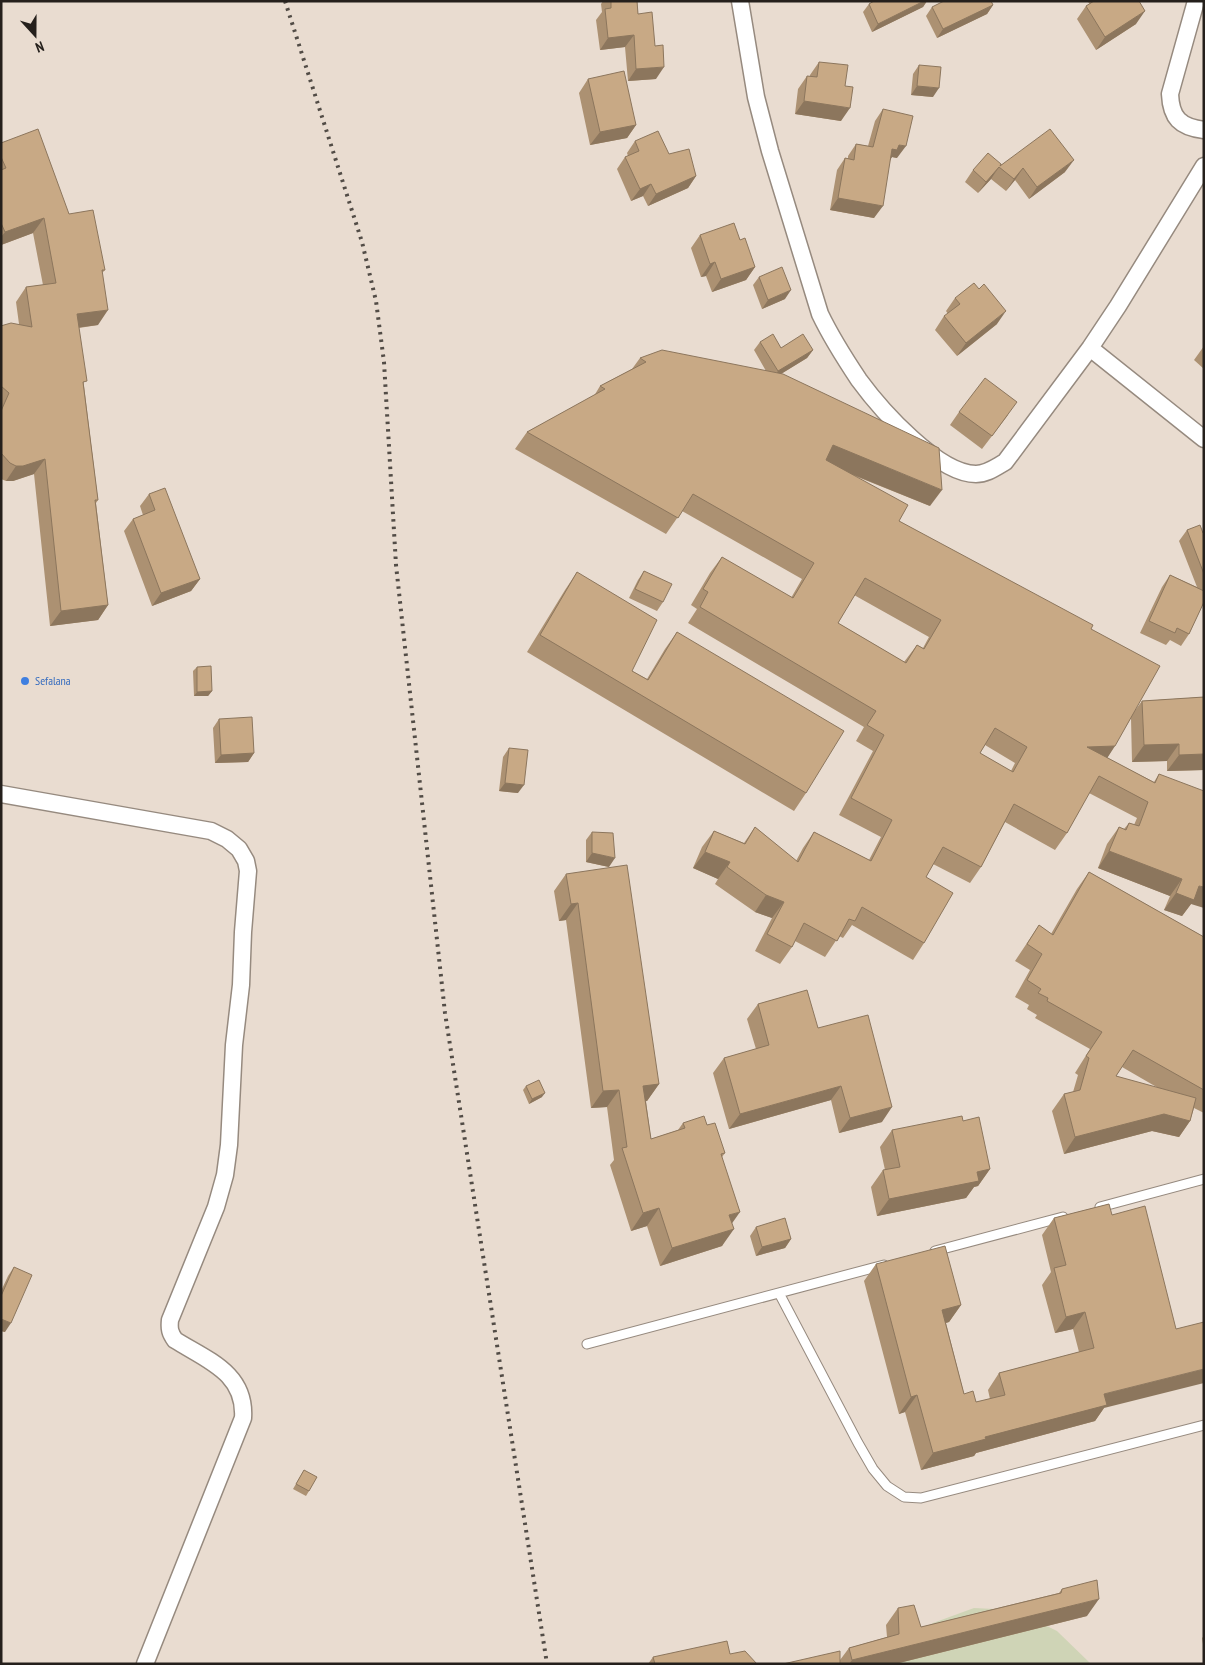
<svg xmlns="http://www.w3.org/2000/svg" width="1205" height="1665" font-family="'PT Sans Narrow',sans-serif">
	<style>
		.green { fill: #cfd4b6 }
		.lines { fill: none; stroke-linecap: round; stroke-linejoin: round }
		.service-casing { stroke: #968a7f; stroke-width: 11 }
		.minor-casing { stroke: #968a7f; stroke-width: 19 }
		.service { stroke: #fff; stroke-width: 9 }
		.minor { stroke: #fff; stroke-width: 16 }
		.rail { stroke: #524c46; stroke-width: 4; stroke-dasharray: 2.5 5; stroke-linecap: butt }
		.wall { fill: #ac9172; fill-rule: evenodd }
		.shaded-wall { fill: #8c765d }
		.building { fill: #c8a985; stroke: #8c765d; fill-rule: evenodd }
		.shop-dot { fill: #3f7fe0; stroke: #e9dcd0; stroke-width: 2 }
		.labels { text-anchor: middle; stroke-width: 4; stroke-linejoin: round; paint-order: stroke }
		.shop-label { font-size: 12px; fill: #366cbe; stroke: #e9dcd0; text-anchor: start }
	</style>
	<rect width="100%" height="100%" fill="#e9dcd0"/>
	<path class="green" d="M974,1608l40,2 43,21 34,33h-210l6,-13 46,-28z"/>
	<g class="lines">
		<defs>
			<path id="service" d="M1100,1207l104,-28
				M935,1251l128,-34
				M779,1293l79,150 15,26 14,17 17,11 17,1 283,-73
				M587,1344l297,-79"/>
			<path id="minor" d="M740,1l16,96 14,54 50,163c11,23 25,45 39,66 22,30 79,94 117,94 11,0 20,-7 29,-12l85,-114 28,-42 86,-140
				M1196,1l-26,93c1,24 10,33 34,36
				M1090,348l114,91
				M1,794l210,37 16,8 12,10 7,12 2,10 -5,61 -2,53 -7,60 -5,100 -4,30 -9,32 -46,113c-1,9 0,13 5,20 32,20 71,33 68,78l-98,246"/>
		</defs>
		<use href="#service" class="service-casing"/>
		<use href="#minor" class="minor-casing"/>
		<use href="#service" class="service"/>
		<use href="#minor" class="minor"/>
		<path class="rail" d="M285,1l77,241 14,59 8,61 12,203 49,448 102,651"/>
	</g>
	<path class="wall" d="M603,1h34l1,13 18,65 -28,2 -3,-34 -25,3 -4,-30 6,-8 -1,-8z
		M872,1h55l-4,6 -51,25 -9,-20 6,-8 3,-2z
		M1089,1h50l-3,23 -40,26 -19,-31 9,-13 4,-2 -2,-2z
		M993,5l-6,9 -50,24 -11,-22 6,-9z
		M819,62l26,24 -4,35 -46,-7 3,-25 9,-13h3v-1z
		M919,65l14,32 -22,-2 2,-21z
		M588,79l48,46 -9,13 -37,7 -11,-52z
		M883,109l14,49 -5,-1 -2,3 -16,58 -44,-8 7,-40 8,-12 3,1v-3l8,-12 12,2 7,-25z
		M635,141l34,13 27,22 -8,12 -40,18 -5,-10 -12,5 -14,-32 8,-12 3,-1 -1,-3z
		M1,143l68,71 36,56 -3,3 -4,52 -19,3 5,58 14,114 -2,3 12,102 -10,15 -48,6 -16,-152 -21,7h-7l-5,-2v-153l18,-2 -3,-22 10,-15 17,-2 -10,-52 -32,12z
		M1001,164l64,8 -36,27 -14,-19 -9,11 -15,-12 -13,14 -13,-11 8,-12z
		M700,235l40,5 15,27 -9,13 -34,12 -6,-16 -5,1 -10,-29z
		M759,277l26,22 -23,10 -9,-24z
		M955,298l42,26 -40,32 -22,-26 9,-14 4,-2 -2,-3z
		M760,342l21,6 32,2 -6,8 -26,16 149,132 -80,-32 49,47 192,108 42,84 9,-12 62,-4v73l-37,1v-10l-35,1 -1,-44 -24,40 47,24 5,-8 32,130 -9,12 -18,-6 6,-14 -72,-28 9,-24 12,-17 5,2 5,-6 5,2 3,-7 -48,-25 -22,40 -12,17 -50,-28 -24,45 -11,16 -37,-19 -7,13 -2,66 -11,17 -61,-35 -9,13 -4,-2 -14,21 -30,-16 -3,6 -12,17 -25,-13 17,-33 -17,-6 -40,-28 3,-5 -25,-11 9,-21 12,-16 30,12 11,-16 41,34 7,-13 11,-16 55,28 12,-23 -42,-22 34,-64 -17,-10 8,-14 -176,-104 9,-14 -6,-4 19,-32 12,-16 69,41 11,-19 -120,-68 -16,23 -151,-85 12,-17 67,-36 6,-10 32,-17 8,-11 126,13 -12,-21zM854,595l75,42 -6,11 -6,-3 -13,17 -66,-39zM985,745l30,18 -4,8 -31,-18z
		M1204,346v23l-10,-9z
		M959,412l49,3 -26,34 -32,-24z
		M149,494l51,85 -9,12 -39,15 -28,-75 9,-12 10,-4 -3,-9z
		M1187,530l17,2v73l-1,-1 -14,30 -8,12 -11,-6 -4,5 -26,-12 22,-46 8,-12 27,12 -18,-46z
		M644,571l19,31 -6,9 -28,-13 9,-18z
		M577,572l55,99 15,8 18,-30 12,-17 129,161 -12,18 -267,-159 38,-62z
		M197,667l15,24 -4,5h-14l-1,-25z
		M219,719l35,34 -6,9 -33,1 -2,-35z
		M509,748l9,45 -19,-2 4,-34z
		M592,832l17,35 -23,-5v-22z
		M1089,872l115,65v176l-10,-5 -4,13 -11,16 -27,-6 -88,23 -12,-43 12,-17 9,-2 5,-17 -3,-2 15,-24 -55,-31 2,-3 -10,-6 2,-4 -14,-8 15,-27 -15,-9 24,-36 12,9 26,-45zM1122,1067l38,22 -44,-13z
		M566,874l93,210 -12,17h-1l5,38 27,-9 5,-7 24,2 18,28 -3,4 10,66 -10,23 -62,20 -13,-40 -16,5 -21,-66 4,-5 -7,-53 -16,1 -25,-188 -7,1 -5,-30z
		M758,1004l60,24 64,94 -43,11 -8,-33 -102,29 -16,-56 11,-15 32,-9 -9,-30z
		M526,1086l16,11 -13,7 -6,-14z
		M963,1121l27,48 -12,17 -4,1 -8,11 -89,18 -6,-29 12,-17h2l-5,-23 12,-17z
		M1109,1204l-5,204 -9,13 -119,32 -2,3 -53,14 -16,-58 -6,2 -35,-133 12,-17 85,41 -12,17 -3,1 18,71 12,8 14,-3 -2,-9 11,-17 80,-21 -6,-23 -18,4 -13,-48 9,-13 -9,-37 12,-17z
		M756,1227l35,12 -6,9 -29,8 -6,-20z
		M14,1267l-9,65 -4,-1v-40l7,-15z
		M304,1470l5,21 -3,5 -13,-7z
		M1062,1589l25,27 -192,48h-112l57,-4 9,-12 38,-11 -1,-12 12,-17 23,19 138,-34z
		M1204,1636v14l-2,-12z
		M730,1654l27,10h-109l5,-7z"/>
	<path class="shaded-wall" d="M924,1h3l-4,6 -51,25 6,-8z
		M993,5l-6,9 -50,24 6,-9z
		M1145,11l-9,13 -40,26 9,-13z
		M634,35l-9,12 -25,3 8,-12z
		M664,67l-8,12 -28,2 8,-12z
		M917,86l22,2 -6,9 -22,-2z
		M804,101l46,7 -9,13 -46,-7z
		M636,125l-9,13 -37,7 10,-13z
		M899,145l7,1 -9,12 -5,-1 -3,5 3,-13z
		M1074,160l-9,12 -36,27 8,-12z
		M999,167l-8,12 -13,14 8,-11z
		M1023,168l-8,12 -9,11 8,-12z
		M696,176l-8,12 -40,18 8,-12z
		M651,184l-8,12 -12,5 9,-12z
		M838,198l45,8 -9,12 -44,-8z
		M44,218l-11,15 -32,12v-8l4,-5z
		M715,262l-9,14 -5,1 9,-13z
		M755,267l-9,13 -34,12 9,-13z
		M791,290l-6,9 -23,10 6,-9z
		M108,310l-10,15 -31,4 10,-15z
		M1006,311l-9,13 -40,32 9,-13z
		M813,350l-6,8 -36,22 7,-9z
		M833,445l109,45 -12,16 -108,-44z
		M45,459l-11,15 -21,7h-7l10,-15z
		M200,579l-9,12 -39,15 9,-13z
		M108,605l-10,15 -48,6 11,-15z
		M212,691l-4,5h-14l3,-4z
		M1179,744l-12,17 -35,1 12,-17z
		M1115,746l-11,17 -17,-16z
		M254,753l-6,9 -33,1 6,-8z
		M1204,754v16l-37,1 12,-16z
		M505,783l19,2 -6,8 -19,-2z
		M1109,851l73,28 -12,17 -72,-28z
		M705,852l25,10 -12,17 -25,-11z
		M592,853l23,5 -6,9 -23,-5z
		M1199,886l5,1v21l-13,-4 -9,12 -18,-6 12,-17z
		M766,895l18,7 -12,16 -17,-6z
		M578,903l-12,17 -7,1 12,-17z
		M659,1084l-12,17 -16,2 12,-17z
		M841,1086l-10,14 -102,29 11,-15z
		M619,1090l-12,17 -16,1 12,-17z
		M545,1093l-3,4 -13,7 3,-5z
		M892,1107l-10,15 -43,11 11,-15z
		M1164,1114l26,7 -11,16 -27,-6 -88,23 11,-17z
		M990,1169l-12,17 -4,1 -8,11 -89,18 12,-17 88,-27z
		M659,1208l-12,18 -16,5 12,-18z
		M740,1212l-12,17 1,-14z
		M734,1229l-12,17 -62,20 12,-18z
		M791,1239l-6,9 -29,8 6,-9z
		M961,1305l-12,17 -18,5 11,-17z
		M1085,1312l-12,17 -18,4 11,-16z
		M1,1319l10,4 -6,9 -4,-1z
		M1204,1369v14l-100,25 -9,13 -119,32 -2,3 -53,14 12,-17 52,-16 119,-43z
		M917,1395l-12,17 -6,2 12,-17z
		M1099,1599l-12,17 -192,48h-46l3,-4z"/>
	<path class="building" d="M611,1h26l1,13 14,-2 3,34 8,-1 1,22 -28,2 -2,-34 -26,3 -3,-29 6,-1z
		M874,1h50l-46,23 -9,-20z
		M944,1h47l2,4 -50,24 -11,-22z
		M1094,1h45l6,10 -40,26 -19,-31z
		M819,62l29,3 -3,21 8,1 -3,21 -46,-7 3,-25 10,1z
		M919,65l22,2 -2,21 -22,-2z
		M624,71l12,54 -36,7 -12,-53z
		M883,109l30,7 -7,30 -7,-1 -2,5 -5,-1 -9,57 -45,-8 7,-40 9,2 2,-16 17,3z
		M38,129l31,85 24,-4 12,60h-3l6,40 -31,4 10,67 -4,1 15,118h-3l13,105 -47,6 -16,-152 -22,7h-7l-6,-3 -9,-10v-42l8,-18 -8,-7v-60l3,-1 7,-2 21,4 -6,-40 30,-4 -12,-65 -39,14 -4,-9v-53l5,-2 -5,-11v-14z
		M1050,129l24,31 -37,27 -14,-19 -9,11 -15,-12 -13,15 -13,-12 15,-17 13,11 -1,2z
		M658,131l11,23 20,-5 7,27 -40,18 -5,-10 -11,5 -15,-32 14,-6 -4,-10z
		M734,223l6,17 5,-2 10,29 -34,12 -6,-17 -5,2 -10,-29z
		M782,267l9,23 -23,10 -9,-23z
		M974,283l5,6 5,-5 22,27 -40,32 -22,-27 16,-12 -5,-6z
		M773,334l8,14 22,-14 10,16 -35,21 -18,-29z
		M662,350l121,24 156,74 3,42 -109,-45 -7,15 82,45 -9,16 194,104 -2,4 69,37 -45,80 -28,1 68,36 4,-9 45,17v96l-5,-1 -5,14 -18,-7 6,-14 -73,-28 10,-24 7,3 3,-7 10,3 9,-24 -49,-26 -32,57 -53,-29 -33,63 -38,-20 -17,30 27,16 -29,50 -62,-36 -7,14 -6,-2 -12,22 -33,-18 -12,24 -25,-13 17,-32 -18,-7 -39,-28 3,-5 -25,-10 9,-21 31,13 10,-17 43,35 16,-30 57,29 21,-41 -41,-22 33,-63 -17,-10 9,-14 -176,-104 8,-15 -5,-3 19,-32 71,41 21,-35 -121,-69 -15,24 -151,-86 78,-43 -5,-3 46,-24 -6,-4zM865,578l76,42 -17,29 -7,-4 -11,18 -68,-40zM995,728l32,19 -14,25 -33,-19z
		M985,378l32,24 -25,34 -33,-24z
		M165,488l35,91 -39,14 -28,-74 22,-9 -6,-16z
		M1200,525l3,8 1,-1v42l-17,-44z
		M644,571l28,13 -9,18 -28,-13z
		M577,572l80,48 -25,51 16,9 29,-48 167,99 -38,62 -266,-158z
		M1170,575l34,16v11l-15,32 -12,-6 -2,5 -26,-12z
		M211,666l1,25 -15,1v-25z
		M1204,697v57l-25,1v-11l-35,1 -2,-44z
		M252,717l2,36 -33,2 -2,-36z
		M509,748l19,2 -4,35 -19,-2z
		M592,832l21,1 2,25 -23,-5z
		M627,865l32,219 -16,2 8,53 34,-11 -2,-5 21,-7 3,9 8,-2 10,30 -4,1 19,58 -11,3 5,14 -62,19 -13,-40 -16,5 -21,-65 5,-1 -8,-57 -16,1 -25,-188 -7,1 -5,-30z
		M1089,872l115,65v153l-71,-40 -17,26 80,22 -6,23 -26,-7 -89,23 -11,-43 16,-4 9,-32 -3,-2 16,-24 -55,-31 1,-3 -10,-5 3,-4 -14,-9 15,-26 -15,-10 12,-19 14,10z
		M807,990l11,38 50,-13 24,92 -42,11 -9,-32 -101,28 -16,-56 45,-13 -11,-41z
		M539,1080l6,13 -13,6 -6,-13z
		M962,1116l1,5 16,-4 11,52 -13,3 2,9 -90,18 -6,-29 17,-3 -8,-37z
		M1109,1204l3,11 33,-9 31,123 28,-7v47l-100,25 3,11 -122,32 1,2 -53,14 -16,-58 -6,2 -35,-133 69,-18 16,59 -19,5 22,84 9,-3 3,11 29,-7 -6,-22 95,-25 -9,-36 -19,5 -12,-49 12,-3 -12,-47z
		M785,1218l6,21 -29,8 -6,-20z
		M14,1267l18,8 -21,48 -10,-4v-23z
		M304,1470l13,7 -8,14 -13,-7z
		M1097,1580l2,19 -247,61 -3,-12 50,-14 -1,-26 16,-3 7,22 140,-34 1,-4z
		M727,1641l3,13 15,-3 12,13h-102l-2,-7z
		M840,1651v13h-57z"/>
	<circle class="shop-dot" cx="25" cy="681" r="5"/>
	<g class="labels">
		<g class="shop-label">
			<text x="35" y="685">Sefalana</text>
		</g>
	</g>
	<rect width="1205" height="1665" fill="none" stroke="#25201c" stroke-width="5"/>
	<g transform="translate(35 35) rotate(159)" stroke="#e9dcd0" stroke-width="4" paint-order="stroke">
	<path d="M0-4L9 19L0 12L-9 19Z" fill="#25201c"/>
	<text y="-8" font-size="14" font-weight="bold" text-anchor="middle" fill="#25201c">N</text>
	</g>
</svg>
